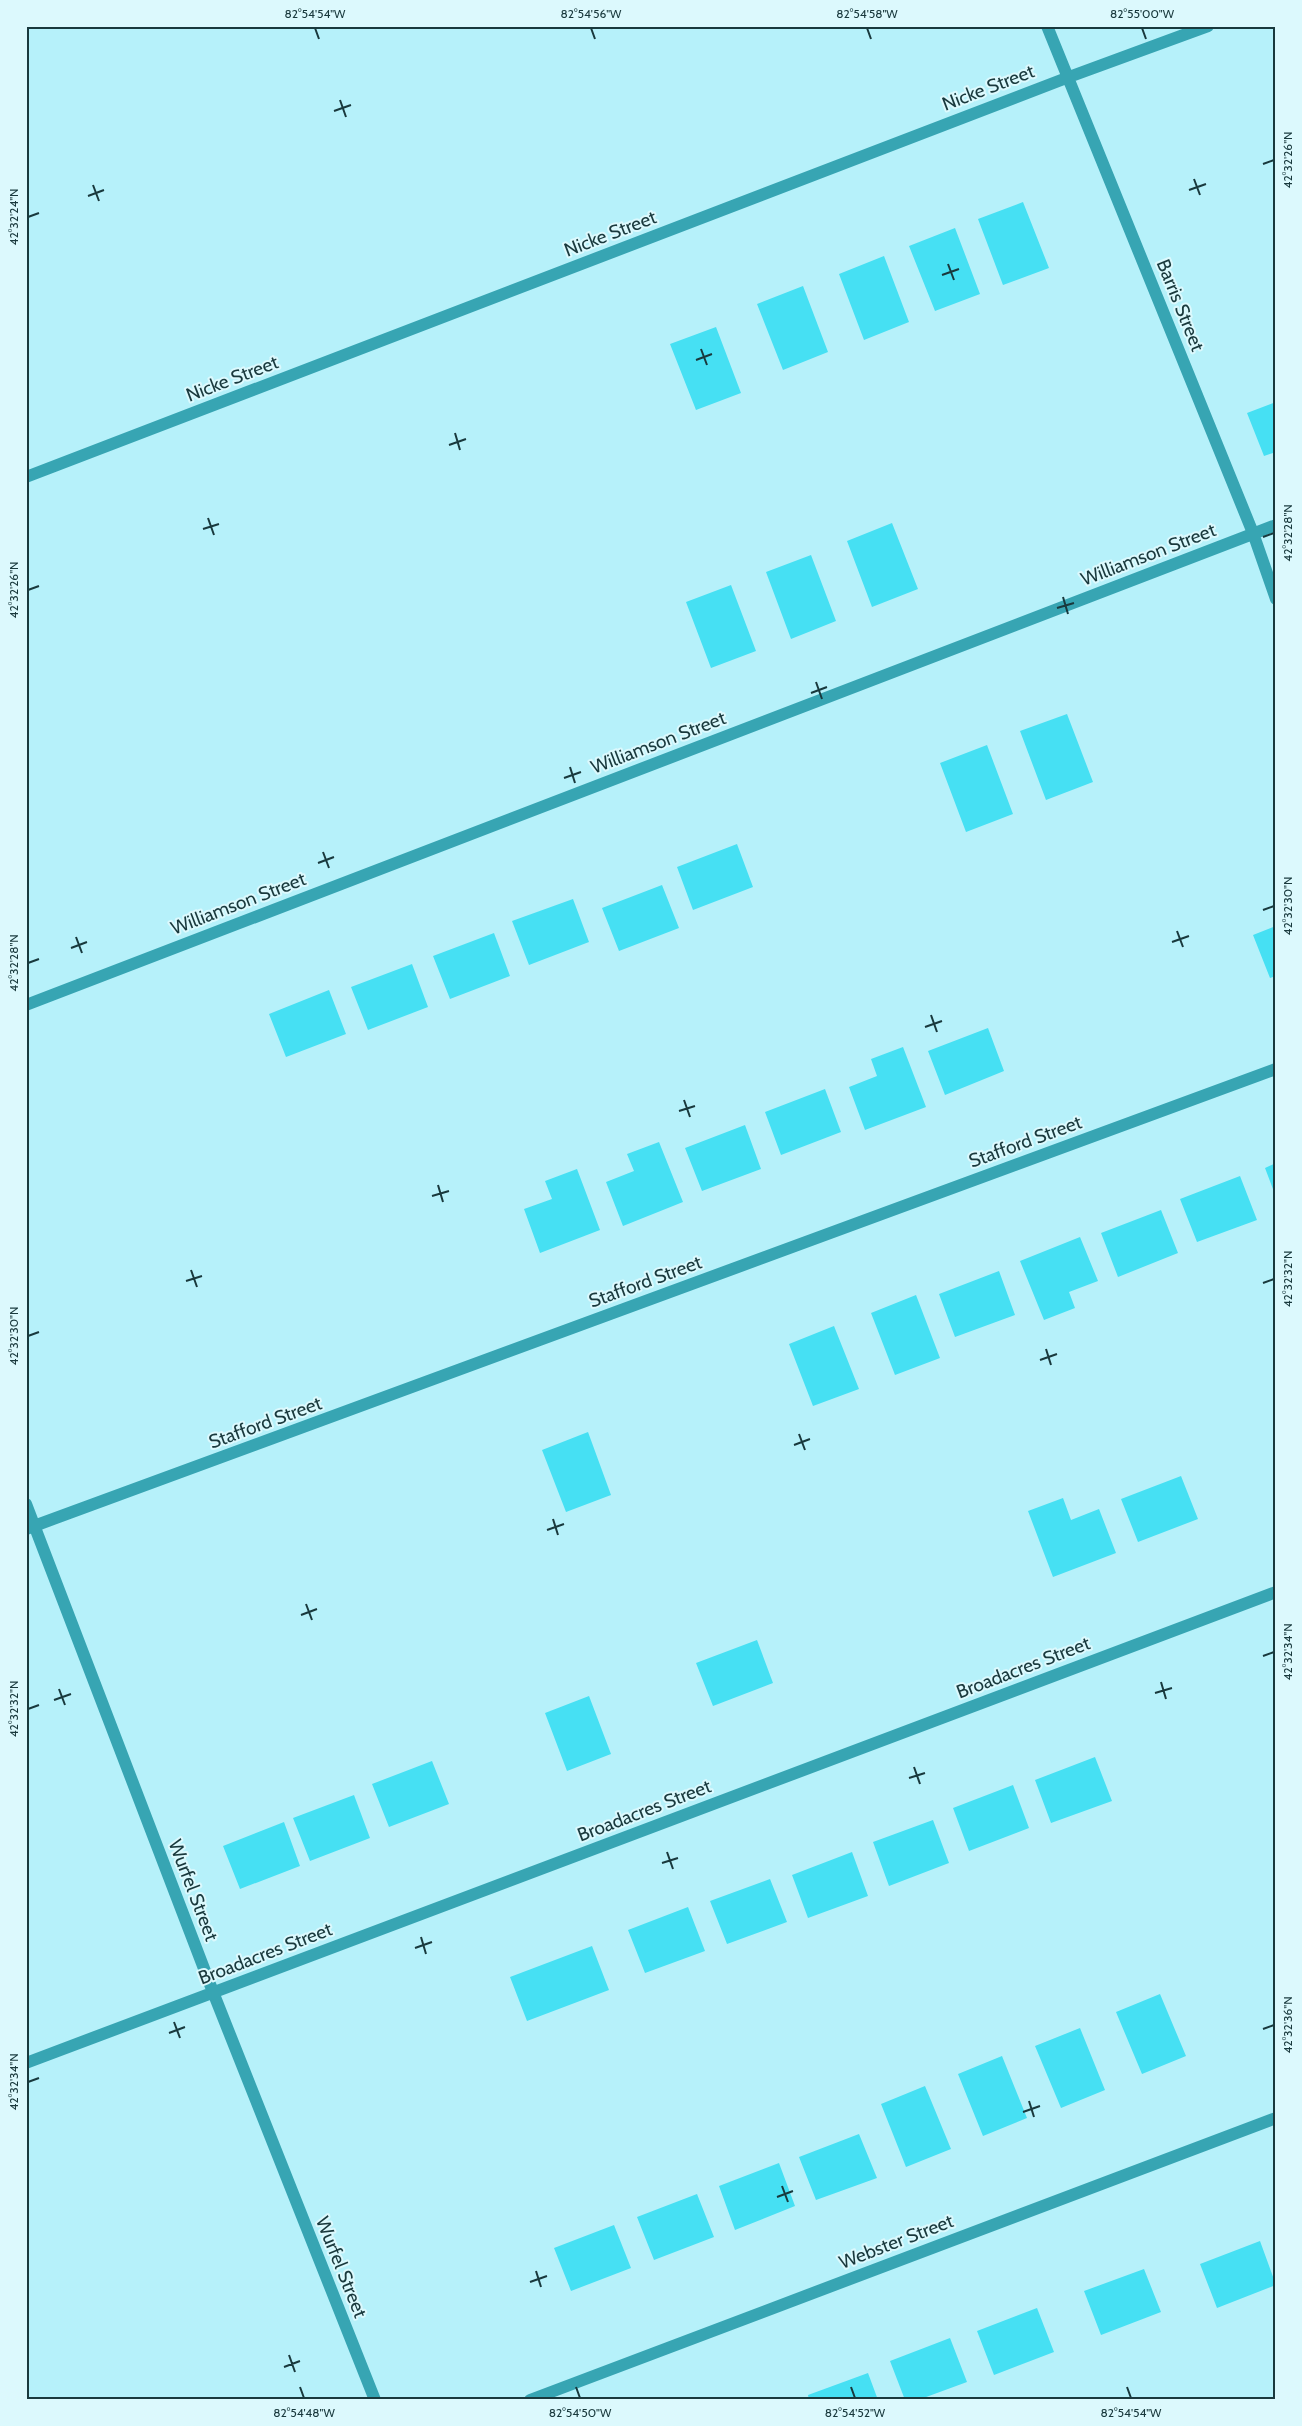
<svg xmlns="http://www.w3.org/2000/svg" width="1302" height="2426" font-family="Cabin,sans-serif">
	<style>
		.building { fill: #46e0f3 }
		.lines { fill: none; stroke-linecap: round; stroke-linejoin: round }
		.minor { stroke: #37a5b3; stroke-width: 12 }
		.ticks { fill: none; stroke: #19393d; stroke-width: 2 }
		.labels { text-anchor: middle; stroke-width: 4; stroke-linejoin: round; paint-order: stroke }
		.street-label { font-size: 19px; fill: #19393d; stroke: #dcf9fd }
		.neatline { fill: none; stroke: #19393d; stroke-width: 2 }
		.ticks-label { font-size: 12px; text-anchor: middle; fill: #19393d }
	</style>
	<rect width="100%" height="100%" fill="#b6f1fa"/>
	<path class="building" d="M1023,202l26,66 -46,17 -25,-66z
		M955,228l25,66 -45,17 -26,-65z
		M884,256l25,66 -45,18 -25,-66z
		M803,286l25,66 -45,18 -26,-66z
		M716,327l25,66 -45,17 -26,-66z
		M1276,402v50l-12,4 -17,-43z
		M892,523l26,66 -46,18 -25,-66z
		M811,555l25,66 -45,18 -25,-67z
		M731,585l25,66 -45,17 -25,-66z
		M1067,714l26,68 -47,18 -26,-69z
		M987,745l26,69 -47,18 -26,-69z
		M737,844l16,43 -60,23 -16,-43z
		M662,885l17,43 -60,23 -17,-43z
		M573,899l16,43 -60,23 -17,-44z
		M1276,926v50l-6,2 -17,-43z
		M494,933l16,43 -60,23 -17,-43z
		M412,964l16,43 -60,23 -17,-43z
		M329,990l17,44 -60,23 -17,-43z
		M988,1028l16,43 -59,24 -17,-44z
		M903,1047l23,60 -61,23 -16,-43 28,-11 -6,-17z
		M825,1089l16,43 -60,23 -16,-43z
		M745,1125l16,44 -59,22 -17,-43z
		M659,1142l24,60 -60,24 -17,-44 28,-11 -7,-17z
		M1276,1163v34l-11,-29z
		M577,1169l23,61 -60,23 -16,-44 28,-10 -7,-18z
		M1240,1176l17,44 -60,22 -17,-43z
		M1161,1210l17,43 -60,24 -17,-44z
		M1080,1237l18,44 -29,11 6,16 -31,12 -24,-59z
		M999,1271l16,44 -60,22 -16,-43z
		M916,1295l24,63 -45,17 -24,-62z
		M834,1326l25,63 -46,17 -24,-62z
		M588,1432l23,63 -45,17 -24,-62z
		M1181,1476l17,43 -60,23 -17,-43z
		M1063,1498l8,22 28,-11 17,44 -63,24 -25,-66z
		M757,1640l16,43 -60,23 -17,-43z
		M589,1696l22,58 -44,17 -22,-58z
		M1095,1757l17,44 -61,22 -16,-43z
		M432,1761l17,43 -60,23 -17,-43z
		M1013,1785l16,43 -60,23 -16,-43z
		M354,1795l16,43 -60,23 -17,-43z
		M933,1820l16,43 -60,23 -16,-44z
		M284,1822l16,44 -60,23 -17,-43z
		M852,1852l16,44 -60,22 -16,-43z
		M770,1879l17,43 -60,22 -17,-43z
		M688,1907l17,44 -60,22 -17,-43z
		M592,1946l17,44 -82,31 -17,-44z
		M1160,1994l26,62 -44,18 -26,-62z
		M1080,2028l25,62 -44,18 -26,-62z
		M1002,2056l25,62 -44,18 -25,-62z
		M925,2086l26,63 -45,18 -25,-63z
		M859,2134l18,44 -61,22 -17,-43z
		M779,2163l16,43 -60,24 -16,-44z
		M697,2194l17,43 -60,23 -17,-43z
		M614,2225l17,43 -60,23 -17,-43z
		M1260,2241l16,44 -59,23 -17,-44z
		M1144,2269l17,43 -60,23 -17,-44z
		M1037,2308l17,44 -60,23 -17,-44z
		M950,2338l17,44 -49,18h-13l-15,-39z
		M868,2373l10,27h-69l-1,-5z"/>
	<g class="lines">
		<path class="minor" d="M1047,26l206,507 23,66
			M26,477l1043,-400 139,-51
			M26,1005l1250,-480
			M26,1504l187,488 162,408
			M26,1529l1250,-460
			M26,2063l1250,-471
			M530,2400l746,-282"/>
	</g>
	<path class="ticks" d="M315,28l4,11M591,28l4,11M867,28l4,11M1142,28l4,11M340,100l6,17M334,111l17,-6M1263,164l11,-4M1194,179l6,16M93,185l6,16M1189,190l17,-6M88,196l16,-6M28,217l11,-4M948,264l6,16M942,275l17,-6M701,349l6,16M696,360l16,-6M455,433l5,17M449,445l17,-6M208,518l6,17M203,529l16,-5M1263,537l11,-4M28,590l11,-4M1063,597l5,17M1057,608l17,-5M816,682l6,17M811,693l16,-6M570,767l5,16M564,778l17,-6M323,852l6,16M318,863l16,-6M1263,910l11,-4M1177,931l6,16M76,937l6,16M1172,942l17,-6M71,948l16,-6M28,963l11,-4M931,1015l6,17M925,1027l17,-6M684,1100l6,17M679,1111l16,-5M438,1185l5,17M432,1196l17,-5M191,1270l6,17M186,1281l16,-5M1263,1283l11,-4M28,1336l11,-4M1046,1349l5,16M1040,1360l17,-6M799,1434l6,16M794,1445l16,-6M553,1519l5,16M547,1530l17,-6M306,1604l6,16M301,1615l16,-6M1263,1656l11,-4M1161,1682l5,17M59,1689l6,16M1155,1693l17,-5M54,1700l17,-6M28,1709l11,-4M914,1767l6,17M909,1778l16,-5M667,1852l6,17M662,1863l16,-5M421,1937l5,17M415,1948l17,-6M174,2022l6,16M1263,2029l11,-4M169,2033l16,-6M28,2082l11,-4M1029,2101l5,16M1023,2112l17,-6M782,2186l6,16M777,2197l16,-6M536,2271l5,16M530,2282l17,-6M289,2355l6,17M284,2367l16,-6M300,2387l4,11M576,2387l4,11M851,2387l4,11M1127,2387l4,11"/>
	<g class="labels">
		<g class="street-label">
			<text transform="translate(988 87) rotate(-21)" y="7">Nicke Street</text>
			<text transform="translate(610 233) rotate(-21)" y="7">Nicke Street</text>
			<text transform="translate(1181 305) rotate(68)" y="7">Barris Street</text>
			<text transform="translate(232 378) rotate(-21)" y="7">Nicke Street</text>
			<text transform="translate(1148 554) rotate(-21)" y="7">Williamson Street</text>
			<text transform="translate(658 742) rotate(-21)" y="7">Williamson Street</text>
			<text transform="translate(238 903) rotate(-21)" y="7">Williamson Street</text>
			<text transform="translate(1025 1141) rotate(-20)" y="7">Stafford Street</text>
			<text transform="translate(645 1281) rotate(-20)" y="7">Stafford Street</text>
			<text transform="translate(265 1422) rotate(-20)" y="7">Stafford Street</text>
			<text transform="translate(1023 1667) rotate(-21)" y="7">Broadacres Street</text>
			<text transform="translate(644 1810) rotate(-21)" y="7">Broadacres Street</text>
			<text transform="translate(194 1890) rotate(69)" y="7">Wurfel Street</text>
			<text transform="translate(265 1953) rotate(-21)" y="7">Broadacres Street</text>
			<text transform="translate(896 2241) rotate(-21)" y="7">Webster Street</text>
			<text transform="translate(342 2267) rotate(68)" y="7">Wurfel Street</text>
		</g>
	</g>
	<rect width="1302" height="2426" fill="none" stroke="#dcf9fd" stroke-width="55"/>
	<rect x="28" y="28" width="1246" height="2370" class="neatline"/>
	<g class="ticks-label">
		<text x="315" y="18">82°54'54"W</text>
		<text x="591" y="18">82°54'56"W</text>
		<text x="867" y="18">82°54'58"W</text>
		<text x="1142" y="18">82°55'00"W</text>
		<text transform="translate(1288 160) rotate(-90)" y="4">42°32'26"N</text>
		<text transform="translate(14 217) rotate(-90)" y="4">42°32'24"N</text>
		<text transform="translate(1288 533) rotate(-90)" y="4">42°32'28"N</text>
		<text transform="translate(14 590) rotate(-90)" y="4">42°32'26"N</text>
		<text transform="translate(1288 906) rotate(-90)" y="4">42°32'30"N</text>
		<text transform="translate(14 963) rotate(-90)" y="4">42°32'28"N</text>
		<text transform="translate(1288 1279) rotate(-90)" y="4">42°32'32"N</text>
		<text transform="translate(14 1336) rotate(-90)" y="4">42°32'30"N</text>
		<text transform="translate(1288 1652) rotate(-90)" y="4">42°32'34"N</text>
		<text transform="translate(14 1709) rotate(-90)" y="4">42°32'32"N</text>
		<text transform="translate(1288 2025) rotate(-90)" y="4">42°32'36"N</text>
		<text transform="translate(14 2082) rotate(-90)" y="4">42°32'34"N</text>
		<text x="304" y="2417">82°54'48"W</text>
		<text x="580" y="2417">82°54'50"W</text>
		<text x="855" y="2417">82°54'52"W</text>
		<text x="1131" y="2417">82°54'54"W</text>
	</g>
</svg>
